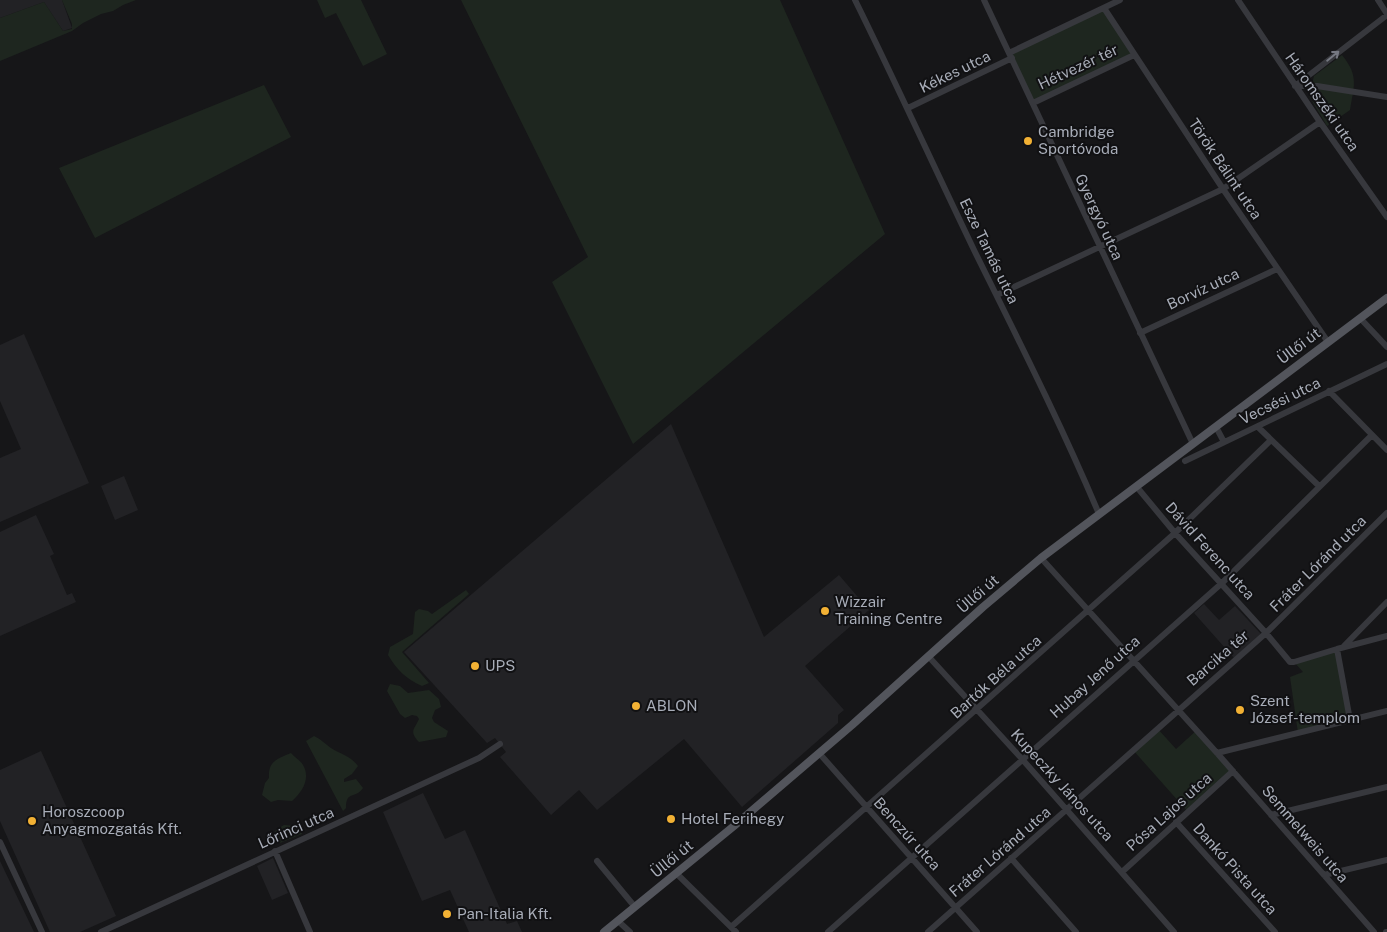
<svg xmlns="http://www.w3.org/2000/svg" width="1387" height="932" font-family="'Public Sans',sans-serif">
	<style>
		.built { fill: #222225 }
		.green { fill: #1e261f }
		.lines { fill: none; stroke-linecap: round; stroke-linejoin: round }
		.minor { stroke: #37383d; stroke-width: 6 }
		.major { stroke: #53555c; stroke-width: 8 }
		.oneway { stroke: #757881 }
		.poi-dot { fill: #f2b134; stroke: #111113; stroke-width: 2 }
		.labels { text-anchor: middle; stroke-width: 4; stroke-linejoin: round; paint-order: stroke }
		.street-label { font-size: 15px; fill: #a8adb8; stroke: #111113 }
		.poi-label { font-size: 15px; fill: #a8adb8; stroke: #111113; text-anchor: start }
	</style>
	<rect width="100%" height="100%" fill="#161618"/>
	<path class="built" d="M0,0h62l10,28 -9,3 -19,-29 -44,16z
		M24,334l65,149 -89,39v-64l21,-9 -21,-48v-56z
		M671,424l93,213 75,-62 30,35 -64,56 39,44 -6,5v8l-96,84 -58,-68 -87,71 -18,-20 -28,25 -51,-58 6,-5 -11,-14 -8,5 -83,-91z
		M124,476l14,34 -23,10 -14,-34z
		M36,515l18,39 -4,2 17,39 5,-2 4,9 -76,34v-104z
		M1204,604l15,16 16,-14 26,28 -27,24 -40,-45z
		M41,751l75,165 -36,16h-30l-50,-111v-51z
		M423,793l22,46 20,-9 42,94 10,-3 5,11h-53l-19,-42 -28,11 -39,-89z
		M273,858l15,35 -16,7 -15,-34z
		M0,861l34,71h-34z"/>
	<path class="green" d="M62,0h74l-13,5 -10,6 -12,3 -18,9 -11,8 -72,30v-43l44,-16 19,29 9,-2v-5z
		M317,0h44l26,54 -24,12 -27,-53 -11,5z
		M461,0h319l105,234 -252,210 -81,-162 36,-25z
		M1104,8l30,47 -101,48 -24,-50z
		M1342,55c17,21 12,30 8,55l-23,16 -18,-30 5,-20z
		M264,85l27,52 -196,101 -36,-70z
		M466,590l3,4 -67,58 27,31 -7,3c-16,-7 -25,-16 -34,-31l2,-8 23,-13 2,-22 4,-3 9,2 4,3z
		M1337,649l13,71 -52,13 -8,-56 13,-5 -9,-10z
		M390,684l10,2 8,7 21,-3 10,9 2,8 -6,3 -3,8 2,4 14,9 -2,6 -27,5c-10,-11 -5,-12 0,-23l-2,-3 -5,-1 -7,3 -5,-4 -13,-23z
		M1157,728l19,21 21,-19 36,41 -45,41 -55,-62z
		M314,736c8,4 10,7 17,12 9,6 20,8 27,18l-6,8 -8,5v3l12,-3 7,9c-7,11 -17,2 -17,20l-3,3 -37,-70z
		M291,753c3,4 10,8 12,12 8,14 -1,27 -11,36l-14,-1 -7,2 -9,-7 3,-12 4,-5c-1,-17 8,-19 22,-25z
		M284,825l11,1 6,5 1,3 -22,9 -6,-1 -2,-3c1,-8 5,-10 12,-14z"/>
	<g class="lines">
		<path class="minor" d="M855,0c41,83 79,167 119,250 43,87 87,174 125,264
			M984,0l209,444
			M1238,0l82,122 67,95
			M1378,0l9,14
			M1104,8l119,181 105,153
			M1009,53l111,-53
			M1295,86l92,-71
			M1295,86h22l70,11
			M1033,103l101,-48
			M908,108l104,-50
			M997,295l226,-106 97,-67
			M1360,318l27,29
			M1140,333l137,-64
			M1329,391l58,59
			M1216,427l8,15
			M1258,427l61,59
			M1185,461l202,-97
			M1136,486l39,47 91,100 24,29h4l43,-13 50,-13
			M1041,558l176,195 157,179
			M1344,646l43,-44
			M1337,649l13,71
			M929,657l93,102 152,173
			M819,753l158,179
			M1217,753l170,-42
			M1271,815l116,-28
			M1176,822l99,110
			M0,842l42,90
			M275,851l35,81
			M1011,858l65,74
			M597,861l38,46
			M1122,872l111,-101
			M676,873l60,59
			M1324,875l63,-15
			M618,921l12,11
			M731,927l444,-394 96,-93
			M101,932l378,-174 21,-14
			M828,932l394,-349 150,-148
			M928,932l338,-299 121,-120
			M1386,932h1"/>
		<path class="major" d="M604,932l130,-106 118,-101 131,-118 58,-49 346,-260"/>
	</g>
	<defs><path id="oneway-shaft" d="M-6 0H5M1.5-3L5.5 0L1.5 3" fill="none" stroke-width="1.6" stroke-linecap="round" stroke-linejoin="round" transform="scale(1.25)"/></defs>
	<use class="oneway" href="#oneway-shaft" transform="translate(1333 56) rotate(-39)"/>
	<g class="poi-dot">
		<circle cx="1028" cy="141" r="5"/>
		<circle cx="825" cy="611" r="5"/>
		<circle cx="475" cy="666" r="5"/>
		<circle cx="636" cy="706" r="5"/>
		<circle cx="1240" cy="710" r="5"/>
		<circle cx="671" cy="819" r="5"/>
		<circle cx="32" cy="821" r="5"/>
		<circle cx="447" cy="914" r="5"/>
	</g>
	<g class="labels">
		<g class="street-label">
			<text transform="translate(1078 67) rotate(-25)" y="5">Hétvezér tér</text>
			<text transform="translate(955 72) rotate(-26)" y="5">Kékes utca</text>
			<text transform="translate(1322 102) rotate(55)" y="5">Háromszéki utca</text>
			<text transform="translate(1225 169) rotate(56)" y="5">Török Bálint utca</text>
			<text transform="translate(1099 217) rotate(65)" y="5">Gyergyó utca</text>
			<text transform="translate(989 251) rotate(64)" y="5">Esze Tamás utca</text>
			<text transform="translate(1203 289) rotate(-25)" y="5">Borvíz utca</text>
			<text transform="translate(1299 346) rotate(-37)" y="5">Üllői út</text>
			<text transform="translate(1280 401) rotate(-26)" y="5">Vecsési utca</text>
			<text transform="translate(1210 551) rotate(48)" y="5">Dávid Ferenc utca</text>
			<text transform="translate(1318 564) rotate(-45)" y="5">Fráter Lóránd utca</text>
			<text transform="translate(978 594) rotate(-41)" y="5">Üllői út</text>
			<text transform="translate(1218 658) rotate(-41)" y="5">Barcika tér</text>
			<text transform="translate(996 677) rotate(-42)" y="5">Bartók Béla utca</text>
			<text transform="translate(1095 677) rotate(-42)" y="5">Hubay Jenő utca</text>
			<text transform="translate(1062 785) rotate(48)" y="5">Kupeczky János utca</text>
			<text transform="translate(1169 812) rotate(-42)" y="5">Pósa Lajos utca</text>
			<text transform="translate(296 828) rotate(-24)" y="5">Lőrinci utca</text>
			<text transform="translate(907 834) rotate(48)" y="5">Benczúr utca</text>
			<text transform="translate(1305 834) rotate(49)" y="5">Semmelweis utca</text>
			<text transform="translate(1000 852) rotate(-41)" y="5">Fráter Lóránd utca</text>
			<text transform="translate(672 859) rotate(-39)" y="5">Üllői út</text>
			<text transform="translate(1235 869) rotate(48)" y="5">Dankó Pista utca</text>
		</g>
		<g class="poi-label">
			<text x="1038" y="137">Cambridge<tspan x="1038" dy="17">Sportóvoda</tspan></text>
			<text x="835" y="607">Wizzair<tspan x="835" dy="17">Training Centre</tspan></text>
			<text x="485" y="671">UPS</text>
			<text x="1250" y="706">Szent<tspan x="1250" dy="17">József-templom</tspan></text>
			<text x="646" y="711">ABLON</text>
			<text x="42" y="817">Horoszcoop<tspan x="42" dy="17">Anyagmozgatás Kft.</tspan></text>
			<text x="681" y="824">Hotel Ferihegy</text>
			<text x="457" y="919">Pan-Italia Kft.</text>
		</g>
	</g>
</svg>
